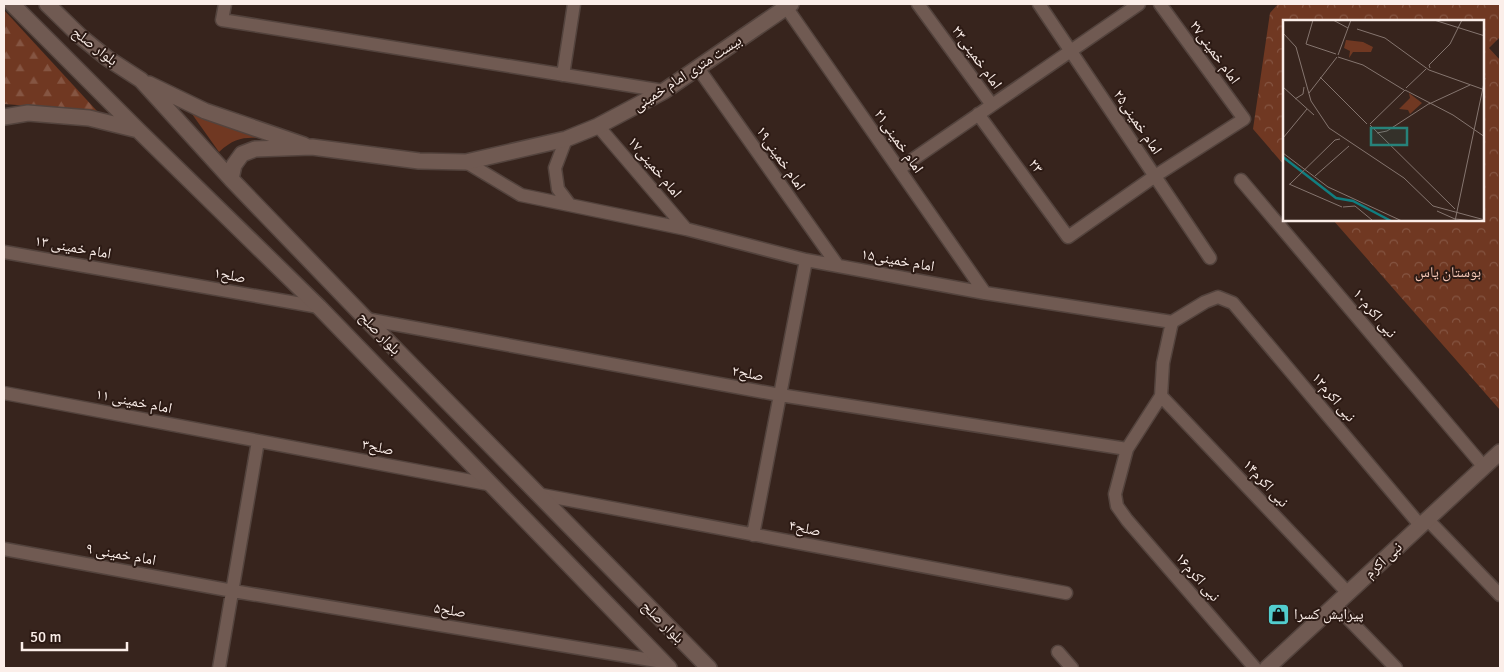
<svg xmlns="http://www.w3.org/2000/svg" width="1504" height="672" font-family="Signika,'Noto Naskh Arabic',sans-serif">
	<style>
		.grass { fill: #703822 }
		.forest { fill: url(#forest-firs) }
		.park { fill: url(#park-crowns) }
		.lines { fill: none; stroke-linecap: round; stroke-linejoin: round }
		.street-casing { stroke: #53433d; stroke-width: 15 }
		.secondary-casing { stroke: #53433d; stroke-width: 18 }
		.street { stroke: #705a52; stroke-width: 12 }
		.secondary { stroke: #705a52; stroke-width: 15 }
		.labels { text-anchor: middle; stroke-width: 4; stroke-linejoin: round; paint-order: stroke }
		.street-label { font-size: 15px; fill: #fbeee9; stroke: #2c1a14 }
		.park-label { font-size: 15px; fill: #f6c9b8; stroke: #2c1a14 }
		.poi-label { font-size: 15px; fill: #fbeee9; stroke: #2c1a14; text-anchor: start }
		.inset-river { fill: none; stroke: #117e80; stroke-width: 2.5 }
		.inset-road { fill: none; stroke: #85756f; stroke-width: 1 }
		.view { fill: #27827a; fill-opacity: 0.15; stroke: #27827a; stroke-width: 2.5 }
		.inset-edge { fill: none; stroke: #fbeee9; stroke-width: 2.5 }
	</style>
	<defs>
		<pattern id="forest-firs" width="22" height="20" patternUnits="userSpaceOnUse" patternTransform="scale(1.25)"><rect width="22" height="20" fill="#703822"/><path d="M5 1l3.5 6h-7zM16 11l3.5 6h-7z" fill="#855542"/></pattern>
		<pattern id="park-crowns" width="20" height="18" patternUnits="userSpaceOnUse" patternTransform="scale(1.25)"><rect width="20" height="18" fill="#703822"/><path d="M2 6a3 3 0 1 1 6 0M12 15a3 3 0 1 1 6 0" fill="none" stroke="#855542"/></pattern>
	</defs>
	<rect width="100%" height="100%" fill="#37241d"/>
	<path class="grass" d="M192,114l84,25c-25,-1 -37,-6 -57,13z"/>
	<path class="forest" d="M4,10l93,101 -93,-7z"/>
	<path class="park" d="M1278,4h222v33l-11,11 11,12v350l-167,-190h150v-199h-199v144l-31,-36 17,-116z"/>
	<g class="lines">
		<defs>
			<path id="street" d="M225,4l-3,16 442,71
				M918,4l74,101
				M1039,4l171,254
				M786,7l199,286
				M698,68l140,198
				M563,75l11,-71
				M978,114l90,123 87,-61 89,-57 -84,-115
				M598,126l88,103
				M566,139l-11,29 3,21 12,16
				M466,162l55,33 165,34 120,31 179,33 187,29 33,-20 13,-5 15,6 187,222
				M899,169l240,-165
				M1241,180l243,287
				M4,252l315,55
				M366,319l414,76 347,54
				M1172,322l-9,41 -2,33 -34,53 -12,45 2,12 10,14 128,148
				M4,393l489,92
				M1161,396l187,197
				M537,494l529,99
				M1427,519l73,76
				M753,535l53,-275
				M4,549l229,42 430,71
				M1335,605l61,63
				M1058,652l14,16
				M219,668l39,-227"/>
			<path id="secondary" d="M12,4l126,126 181,177 350,361
				M47,4l34,33 26,21 34,22 90,99 135,140 343,349
				M149,84l56,27 99,34
				M4,117l24,-4 61,5 49,12
				M231,179l3,-14 8,-11 13,-5 57,-2 107,14 47,1 100,-23 32,-13 66,-35 127,-87
				M1267,668l233,-216"/>
		</defs>
		<use href="#street" class="street-casing"/>
		<use href="#secondary" class="secondary-casing"/>
		<use href="#street" class="street"/>
		<use href="#secondary" class="secondary"/>
	</g>
	<defs>
		<symbol id="shop-square" viewBox="-11 -11 22 22"><rect x="-9" y="-9" width="18" height="18" rx="4" fill="#52cdce" stroke="#2c1a14"/><path d="M-5-2.5h2.3a2.7 3.5 0 0 1 5.4 0H5L5.5 6h-11ZM-1.5-2.5h3a1.5 2.3 0 0 0-3 0Z" fill="#111"/></symbol>
	</defs>
	<g fill-rule="evenodd">
		<use href="#shop-square" x="1266" y="602" width="25" height="25"/>
	</g>
	<g class="labels">
		<g class="street-label">
			<text transform="translate(95 46) rotate(38)" y="5">بلوار صلح</text>
			<text transform="translate(1215 52) rotate(54)" y="5">امام خمینی۲۷</text>
			<text transform="translate(977 57) rotate(54)" y="5">امام خمینی۲۳</text>
			<text transform="translate(687 73) rotate(-33)" y="5">بیست متری امام خمینی</text>
			<text transform="translate(1138 122) rotate(56)" y="5">امام خمینی۲۵</text>
			<text transform="translate(899 141) rotate(55)" y="5">امام خمینی۲۱</text>
			<text transform="translate(781 158) rotate(55)" y="5">امام خمینی۱۹</text>
			<text transform="translate(1036 166) rotate(54)" y="5">۲۳</text>
			<text transform="translate(655 167) rotate(50)" y="5">امام خمینی۱۷</text>
			<text transform="translate(73 247) rotate(10)" y="5">امام خمینی ۱۳</text>
			<text transform="translate(898 260) rotate(10)" y="5">۱۵امام خمینی</text>
			<text transform="translate(230 275) rotate(10)" y="5">۱صلح</text>
			<text transform="translate(1375 313) rotate(50)" y="5">نبی اکرم۱۰</text>
			<text transform="translate(380 333) rotate(46)" y="5">بلوار صلح</text>
			<text transform="translate(748 373) rotate(10)" y="5">صلح۲</text>
			<text transform="translate(1334 397) rotate(50)" y="5">نبی اکرم۱۲</text>
			<text transform="translate(134 401) rotate(11)" y="5">امام خمینی ۱۱</text>
			<text transform="translate(378 447) rotate(11)" y="5">صلح۳</text>
			<text transform="translate(1266 483) rotate(47)" y="5">نبی اکرم۱۴</text>
			<text transform="translate(805 528) rotate(11)" y="5">صلح۴</text>
			<text transform="translate(121 554) rotate(10)" y="5">امام خمینی ۹</text>
			<text transform="translate(1383 560) rotate(-43)" y="5">نبی اکرم</text>
			<text transform="translate(1198 577) rotate(49)" y="5">نبی اکرم۱۶</text>
			<text transform="translate(450 610) rotate(9)" y="5">صلح۵</text>
			<text transform="translate(663 622) rotate(45)" y="5">بلوار صلح</text>
		</g>
		<g class="park-label">
			<text x="1448" y="277">بوستان یاس</text>
		</g>
		<g class="poi-label">
			<text x="1294" y="619">پیرایش کسرا</text>
		</g>
	</g>
	<g transform="translate(1283 20)">
		<rect width="201" height="201" fill="#37241d"/>
		<path d="M63,20l17,2 10,5 -2,5h-18l-4,6 1,-7 -6,-3zM126,73l13,10 -12,11 -2,-4 -9,-1 11,-11z" fill="#703822"/>
		<path class="inset-river" d="M0,137l53,41 17,3 38,20"/>
		<path class="inset-road" d="M30,0l-7,24 30,10M50,0l15,8M151,0l51,16M74,9l28,9 44,32 56,20M0,13l13,14 15,54 18,27 75,50 29,28 52,14M55,35l13,-35M55,37l25,8 41,25M147,48l-1,-3 21,-21 12,-24M37,57l47,47M0,67l31,28M123,68l20,-19M26,73l28,-36M12,79l8,-5 1,-7M146,84l41,-19M87,104l35,-34 48,25 32,22M87,105l85,84M94,113l10,-2 43,-28M0,118l24,-29M0,133l45,34 74,34M32,156l34,-30M6,164l53,23M7,164l45,-44 5,-1M60,187l12,-1 17,14M154,191l18,8M173,199l17,2M148,201h21M172,201l30,-143"/>
		<path class="view" d="M88,108h36v17h-36z"/>
		<rect width="201" height="201" class="inset-edge"/>
	</g>
	<rect width="1504" height="672" fill="none" stroke="#fbeee9" stroke-width="10"/>
	<path d="M22 642v8h105v-8" fill="none" stroke="#fbeee9" stroke-width="2.5"/>
	<text x="30" y="642" font-size="15" fill="#fbeee9" stroke="#2c1a14" stroke-width="4" paint-order="stroke">50 m</text>
</svg>
